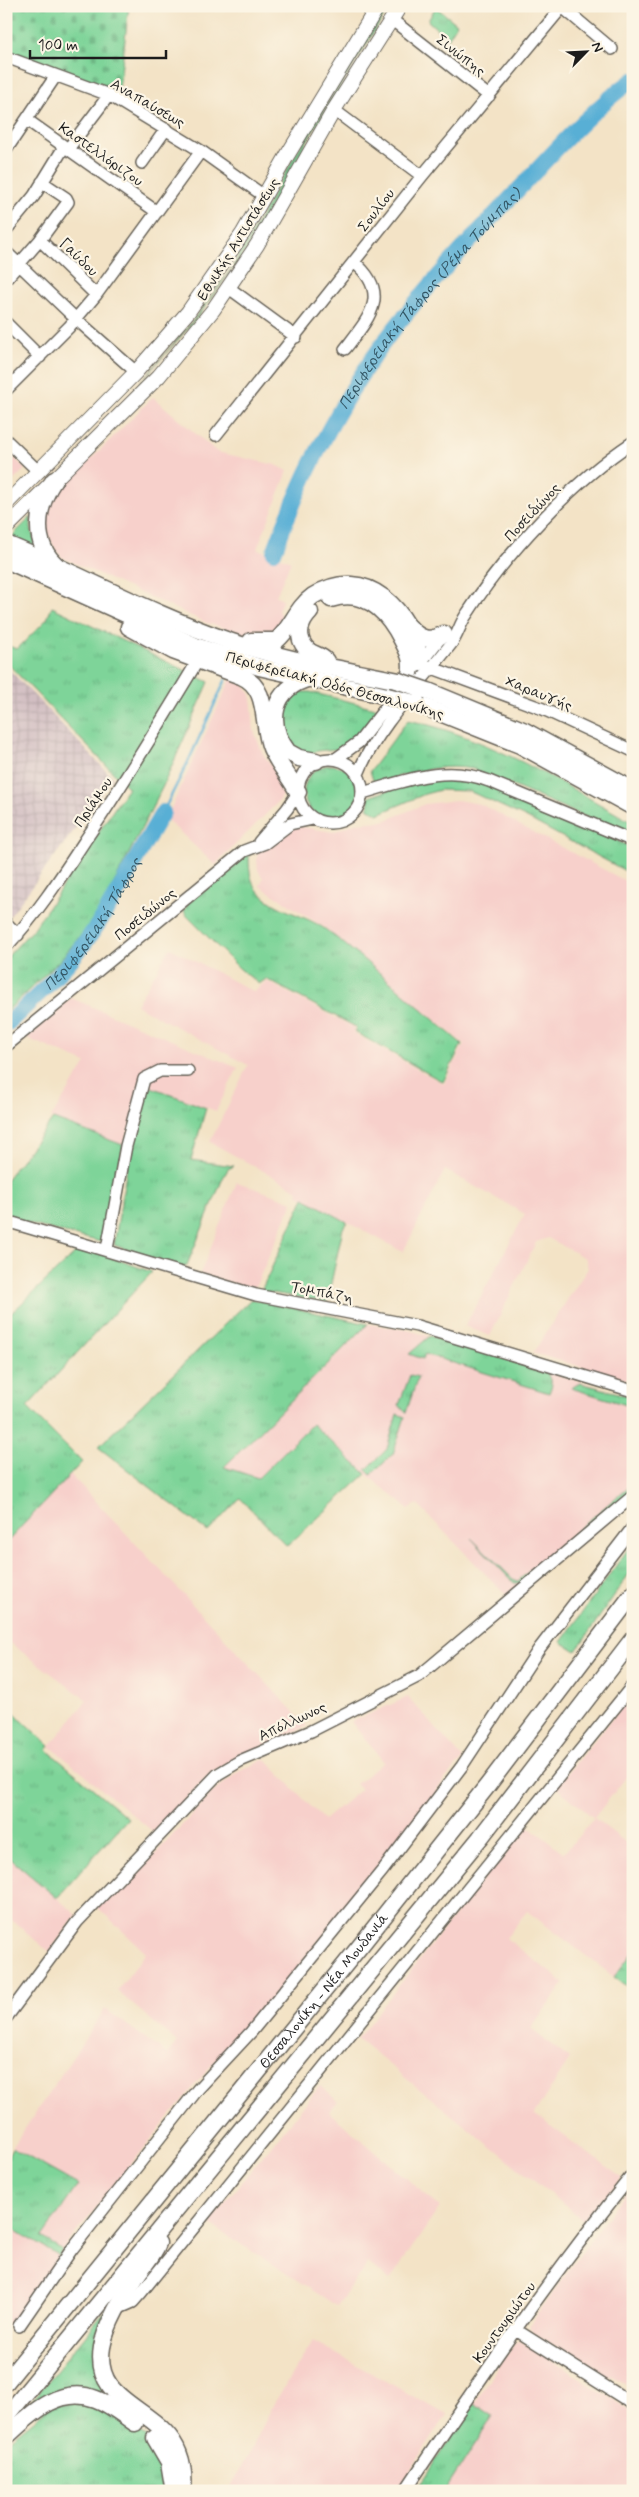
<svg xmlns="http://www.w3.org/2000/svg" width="639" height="2497" font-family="Mynerve,sans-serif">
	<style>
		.built { fill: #f7d0cb }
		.industrial { fill: url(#industrial-grid) }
		.grass { fill: url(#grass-tufts); stroke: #4d785a }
		.cemetery { fill: url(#cemetery-stones); stroke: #4d785a }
		.pitch { fill: #7ed499; stroke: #4d785a }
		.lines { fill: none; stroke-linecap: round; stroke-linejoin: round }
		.stream { stroke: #58afd5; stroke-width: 2.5 }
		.river { stroke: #58afd5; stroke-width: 16 }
		.minor-casing { stroke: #676258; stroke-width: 14 }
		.major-casing { stroke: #676258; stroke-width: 16 }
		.highway-casing { stroke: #676258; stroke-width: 19 }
		.minor { stroke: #fff; stroke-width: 11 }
		.major { stroke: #fff; stroke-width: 14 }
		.highway { stroke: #fff; stroke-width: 16 }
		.highway-bridge-casing { stroke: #676258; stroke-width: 19; stroke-linecap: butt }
		.highway-bridge { stroke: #fff; stroke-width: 16 }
		.labels { text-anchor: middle; stroke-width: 4.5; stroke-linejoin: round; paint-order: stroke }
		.street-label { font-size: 15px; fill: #1c1c1c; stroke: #fcf5e5 }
		.water-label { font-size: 16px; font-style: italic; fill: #345766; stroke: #fcf5e5 }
	</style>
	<defs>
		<pattern id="industrial-grid" width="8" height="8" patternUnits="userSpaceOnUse" patternTransform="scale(1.25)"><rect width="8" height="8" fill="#d2bec2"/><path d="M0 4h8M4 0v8" fill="none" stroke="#b4a3a6"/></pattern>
		<pattern id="grass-tufts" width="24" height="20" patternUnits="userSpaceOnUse" patternTransform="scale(1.25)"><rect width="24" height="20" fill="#7ed499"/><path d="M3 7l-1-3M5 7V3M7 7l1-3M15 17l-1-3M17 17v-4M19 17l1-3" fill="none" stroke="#6cb583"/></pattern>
		<pattern id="cemetery-stones" width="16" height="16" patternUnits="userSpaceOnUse" patternTransform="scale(1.25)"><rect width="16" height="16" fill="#7ed499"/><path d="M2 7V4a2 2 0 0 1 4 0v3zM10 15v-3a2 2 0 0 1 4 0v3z" fill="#6cb583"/></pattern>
	</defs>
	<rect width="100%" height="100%" fill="#fcf5e5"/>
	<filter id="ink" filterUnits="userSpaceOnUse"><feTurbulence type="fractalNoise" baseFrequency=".02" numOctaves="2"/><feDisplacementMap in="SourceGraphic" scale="10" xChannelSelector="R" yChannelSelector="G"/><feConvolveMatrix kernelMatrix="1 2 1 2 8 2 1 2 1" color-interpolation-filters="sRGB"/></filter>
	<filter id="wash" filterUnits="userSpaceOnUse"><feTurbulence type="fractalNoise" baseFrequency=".0096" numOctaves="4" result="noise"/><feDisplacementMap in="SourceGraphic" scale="20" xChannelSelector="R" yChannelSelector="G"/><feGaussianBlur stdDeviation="1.12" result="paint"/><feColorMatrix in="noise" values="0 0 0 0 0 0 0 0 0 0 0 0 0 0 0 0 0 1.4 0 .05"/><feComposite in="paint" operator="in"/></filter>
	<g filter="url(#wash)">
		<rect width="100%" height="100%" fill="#f3e3c6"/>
		<path class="built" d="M153,397l64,55 59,13 12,6 -31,78 34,12 -15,35 7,3 -5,12 8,9 -9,17 -26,-1 -44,-13 -146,-66 -8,-12 -7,-15 2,-25 6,-9z
			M6,449l19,20 -19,19z
			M232,676l11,7 8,12 3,36 9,23 16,22 3,19 -2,5 -65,65 -49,-46z
			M457,800l23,4 153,81v494l-2,2 -98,-28 55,-85 -3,-10 -37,-20 -12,4 -46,94 -25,-10 60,-112 -80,-44 -42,82 -99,-54 -7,-4 1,-4 -88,-48 38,-77 -112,-60 34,-57 84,44 12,-11 89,47 -2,5 91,51 20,-40 -140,-117 -64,-41 3,-8 -5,-8 -1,-10 1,-9 38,-25 37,6 22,-9 29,-2 41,-17z
			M71,998l167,70 -22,43 -70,-26 -23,60 -72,-27 35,-55 -62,-26z
			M237,1182l56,20 -39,88 -54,-16z
			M368,1324l40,6 225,67v93l-125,107 -91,-93 -8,5 -43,-35 -53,-49 -55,54 -34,-12z
			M70,1474l237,252 -79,37 -17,11 -21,20 -33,41 -107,-89 37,-46 -81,-60v-97z
			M633,1693v87l-6,-4 -33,42 39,30v104l-19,25 -87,-66 -21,27 58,45 -33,46 39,30 -36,55 88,64 -38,43 -227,-182 169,-215 38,29 30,-35 -38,-31z
			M408,1697l55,62 -20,22 -18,28 -152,189 -65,71 -146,181 -21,-12 37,-53 -66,-37 93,-139 62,45 10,-12 -60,-51 29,-38 -50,-47 59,-52 58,-62 25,-20 27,-13 59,61 37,-31 -5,-5 28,-22 -33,-40z
			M6,1855l71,60 -28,37 -43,-37z
			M320,2086l18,15 -9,11 111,95 -50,73 -22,-17 -31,43 -129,-83z
			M633,2182v210l-5,-7 -15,-9 -7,1 -73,-44 -4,-8z
			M6,2230l6,3 2,-3 46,27 -50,68 -4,-1z
			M313,2341l134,74 -50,76h-169l23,-41 22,-45z
			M521,2341l112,71v79h-218l99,-147z"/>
		<path class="industrial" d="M6,666l107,112 -103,138 -4,-4z"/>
		<path class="grass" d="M387,6h3l-79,128 -65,116 -49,68 -65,74 59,-69 40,-54 66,-117z
			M434,6h6l-2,3 19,15 -9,15 -20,-18 7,-13z
			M31,517v11l6,21 -23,-11 -1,-3z
			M52,607l157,75 -46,104 -56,111 -21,32 -26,31 -54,52v-54l29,-31 93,-139 -122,-126v-14l2,-2 9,3 30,-30z
			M299,692h11l70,17c-11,14 -23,39 -42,40 -11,1 -20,1 -31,5l-15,-9c-9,-20 -15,-40 7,-53z
			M408,720c81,17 153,63 225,103v14l-160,-68c-29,-5 -50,1 -77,8 -8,3 -15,7 -23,3l-3,-9z
			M304 792a27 27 0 1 1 54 0a27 27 0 1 1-54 0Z
			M427,777h33l33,11 125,53 15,7v27l-106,-57 -58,-27 -29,-1 -15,4 -47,20 -10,-6 1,-11z
			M249,853c0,14 0,28 10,39 17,19 47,23 66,37 48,36 92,77 137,115l-19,38 -88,-50 1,-5 -90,-48 -7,5 -20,-16 -53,-53 -2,-4 4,-8z
			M146,1085l60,23 -15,52 43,6 -6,3 -5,9 -36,87 -8,3 -65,-23 17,-101z
			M304,1198l43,24 -4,6 -16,74 -66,-11z
			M82,1247l70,25 -125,135 55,55 -76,81v-225z
			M251,1299l117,25 -144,143 34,11 54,-54 54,50 -79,72 -47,-48 -32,34 -110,-85z
			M430,1336l117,36 5,13 -3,8 -124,-39 -2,5 -14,-5z
			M410,1375l8,2 -12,36 -7,-8z
			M580,1383l53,14v10l-62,-19z
			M397,1414l8,3 -12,37 -22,21 -5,-5 21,-21z
			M633,1483v7l-108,93h-11l-43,-45 42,41 5,2z
			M633,1542v26l-57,83 -15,-9z
			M6,1706l44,40 -3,4 81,68 -71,80 -51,-43z
			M633,1952v39l-19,-14z
			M12,2148l66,37 -36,52 20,13 -2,7 -46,-27 -2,3 -6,-3v-72z
			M124,2288l-25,49 19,64 -31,-8 -73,30z
			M86,2402l27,11 42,30 4,5 9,43 -162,-1v-48l47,-37z
			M474,2403l19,13 -48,75h-30z"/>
		<path class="cemetery" d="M6,6h123l-10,83 -24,-4 -89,-35z"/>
		<path class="pitch" d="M53,1119l70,26 -18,98 -99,-25v-38z"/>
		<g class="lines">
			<path class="stream" d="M163,812l25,-50 38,-83"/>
			<g class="river">
				<path id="s1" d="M274,552c28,-76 65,-149 113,-214 40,-52 85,-100 131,-148 37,-39 71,-79 115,-110"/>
				<path id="s2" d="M6,1025c31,-29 64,-59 88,-95 26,-38 45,-79 69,-118"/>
			</g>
		</g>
	</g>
	<g filter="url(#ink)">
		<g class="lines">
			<defs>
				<path id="minor" d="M561,6l51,43
					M391,19l98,77
					M6,57l103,38 92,56 63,45
					M334,110l88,66
					M27,120l130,92
					M68,149l41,-54
					M6,150l49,-73
					M142,163l24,-34
					M6,230l28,-34 30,-49
					M40,240l56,55
					M6,252l70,67 60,53
					M6,279l34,-39 28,-38 -2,-4 -24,-16
					M229,288l67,49
					M6,323l34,34
					M345,349c24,-31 47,-55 9,-87
					M6,390l63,-63 27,-32 105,-144
					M216,435l206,-259 141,-170
					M6,440l33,32
					M418,666l24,-30
					M427,666l116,43 90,42
					M337,758l22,-16 38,-49
					M298 791a32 32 0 1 1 64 0a32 32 0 1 1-64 0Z
					M358,774c16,-42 64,-93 93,-130 7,-9 9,-21 16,-30 39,-61 105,-132 166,-172
					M362,793c43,-12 83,-29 127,-12l144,60
					M259,842l28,-33 11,-16
					M6,923l12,12
					M6,947c31,-33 55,-70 80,-108 38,-56 73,-114 108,-172
					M6,1046l238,-195 21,-8 25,-19 23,-5
					M6,1221l250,74 161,31 216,65
					M107,1249l19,-103 18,-67 16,-8h28
					M6,2018l71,-96 141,-148 22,-13 71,-30 108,-55 214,-180
					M117,2309l16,-7 7,-8 493,-609
					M19,2326l53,-77 126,-160 53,-57 132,-162 79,-104 77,-117 94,-122
					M516,2330l117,74
					M405,2491c72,-108 146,-216 228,-317"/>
				<path id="major" d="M6,504l130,-132 52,-60 55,-79 45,-79 90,-148
					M6,528l153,-152 54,-66 44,-65 77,-135 66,-104"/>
				<g id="highway">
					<path d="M54,480c-18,27 -23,63 3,86"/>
					<path d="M6,544c75,31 146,70 223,97 55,19 113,28 170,40"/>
					<path d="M6,560l190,86 63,21 128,29"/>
					<path d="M331,599c34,-11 57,13 71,41 7,13 12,22 7,37"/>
					<path d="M310,612c-11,11 -15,27 -1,39 5,4 12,4 17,10"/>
					<path d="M129,627l44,24 68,25c29,12 20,48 30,72 7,16 19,29 27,44"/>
					<path d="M409,627c11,13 21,15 35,7"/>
					<path d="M251,641h25c16,-13 20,-33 37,-45 54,-34 98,16 108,66"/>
					<path d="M310,678c-37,10 -45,44 -22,74l11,6 17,3"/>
					<path d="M428,691l97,40 108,59"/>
					<path d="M418,704l102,41 113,62"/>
					<path d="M158,2243c-4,11 -12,19 -19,29 -14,22 -32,48 -37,75 -8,48 36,57 62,84 16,16 21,37 19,60"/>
					<path id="s3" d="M6,2382l355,-437 127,-160 145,-191"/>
					<path d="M6,2417l474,-579 153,-199"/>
					<path d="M6,2437c25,-23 53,-52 90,-38 14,5 27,16 39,24"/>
					<path d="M155,2438l14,24 4,24"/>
				</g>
			</defs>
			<use href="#minor" class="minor-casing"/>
			<use href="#major" class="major-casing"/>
			<use href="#highway" class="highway-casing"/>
			<use href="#minor" class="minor"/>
			<use href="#major" class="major"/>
			<use href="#highway" class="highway"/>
			<defs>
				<path id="highway-bridge" d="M399,681l29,10
					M387,696l31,8"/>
			</defs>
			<use href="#highway-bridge" class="highway-bridge-casing"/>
			<use href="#highway-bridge" class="highway-bridge"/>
		</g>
	</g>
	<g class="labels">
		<g class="street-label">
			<text transform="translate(461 55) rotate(38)" y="5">Σινώπης</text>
			<text transform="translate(148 103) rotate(30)" y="5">Αναπαύσεως</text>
			<text transform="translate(101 154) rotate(35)" y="5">Καστελλόριζου</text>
			<text transform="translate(376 210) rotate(-52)" y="5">Σουλίου</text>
			<text transform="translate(238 239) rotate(-58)" y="5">Εθνικής Αντιστάσεως</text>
			<text transform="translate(79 257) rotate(44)" y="5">Γαύδου</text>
			<text transform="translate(532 512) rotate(-47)" y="5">Ποσειδώνος</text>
			<text transform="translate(335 685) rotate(15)" y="5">Περιφερειακή Οδός Θεσσαλονίκης</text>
			<text transform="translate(539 693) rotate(22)" y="5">Χαραυγής</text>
			<text transform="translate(93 802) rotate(-56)" y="5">Πριάμου</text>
			<text transform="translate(145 914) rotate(-39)" y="5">Ποσειδώνος</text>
			<text transform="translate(322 1292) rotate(11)" y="5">Τομπάζη</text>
			<text transform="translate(292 1721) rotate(-25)" y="5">Απόλλωνος</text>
			<text dy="5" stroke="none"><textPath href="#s3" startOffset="504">Θεσσαλονίκη - Νέα Μουδανιά</textPath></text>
			<text transform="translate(504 2322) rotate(-54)" y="5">Κουντουριώτου</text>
		</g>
		<g class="water-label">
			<text dy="6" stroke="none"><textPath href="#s1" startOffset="300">Περιφερειακή Τάφρος (Ρέμα Τούμπας)</textPath></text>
			<text dy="6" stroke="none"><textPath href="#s2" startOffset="134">Περιφερειακή Τάφρος</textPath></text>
		</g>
	</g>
	<rect width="639" height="2497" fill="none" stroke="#fcf5e5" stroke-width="25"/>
	<g transform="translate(586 52) rotate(66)" stroke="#fcf5e5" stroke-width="4" paint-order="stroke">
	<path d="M0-4L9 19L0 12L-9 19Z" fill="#1c1c1c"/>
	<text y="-8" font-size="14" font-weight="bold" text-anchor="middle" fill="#1c1c1c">N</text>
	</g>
	<path d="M30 50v8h136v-8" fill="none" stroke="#1c1c1c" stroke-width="2.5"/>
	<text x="38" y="50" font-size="15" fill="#1c1c1c" stroke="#fcf5e5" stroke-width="4" paint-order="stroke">100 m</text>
</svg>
